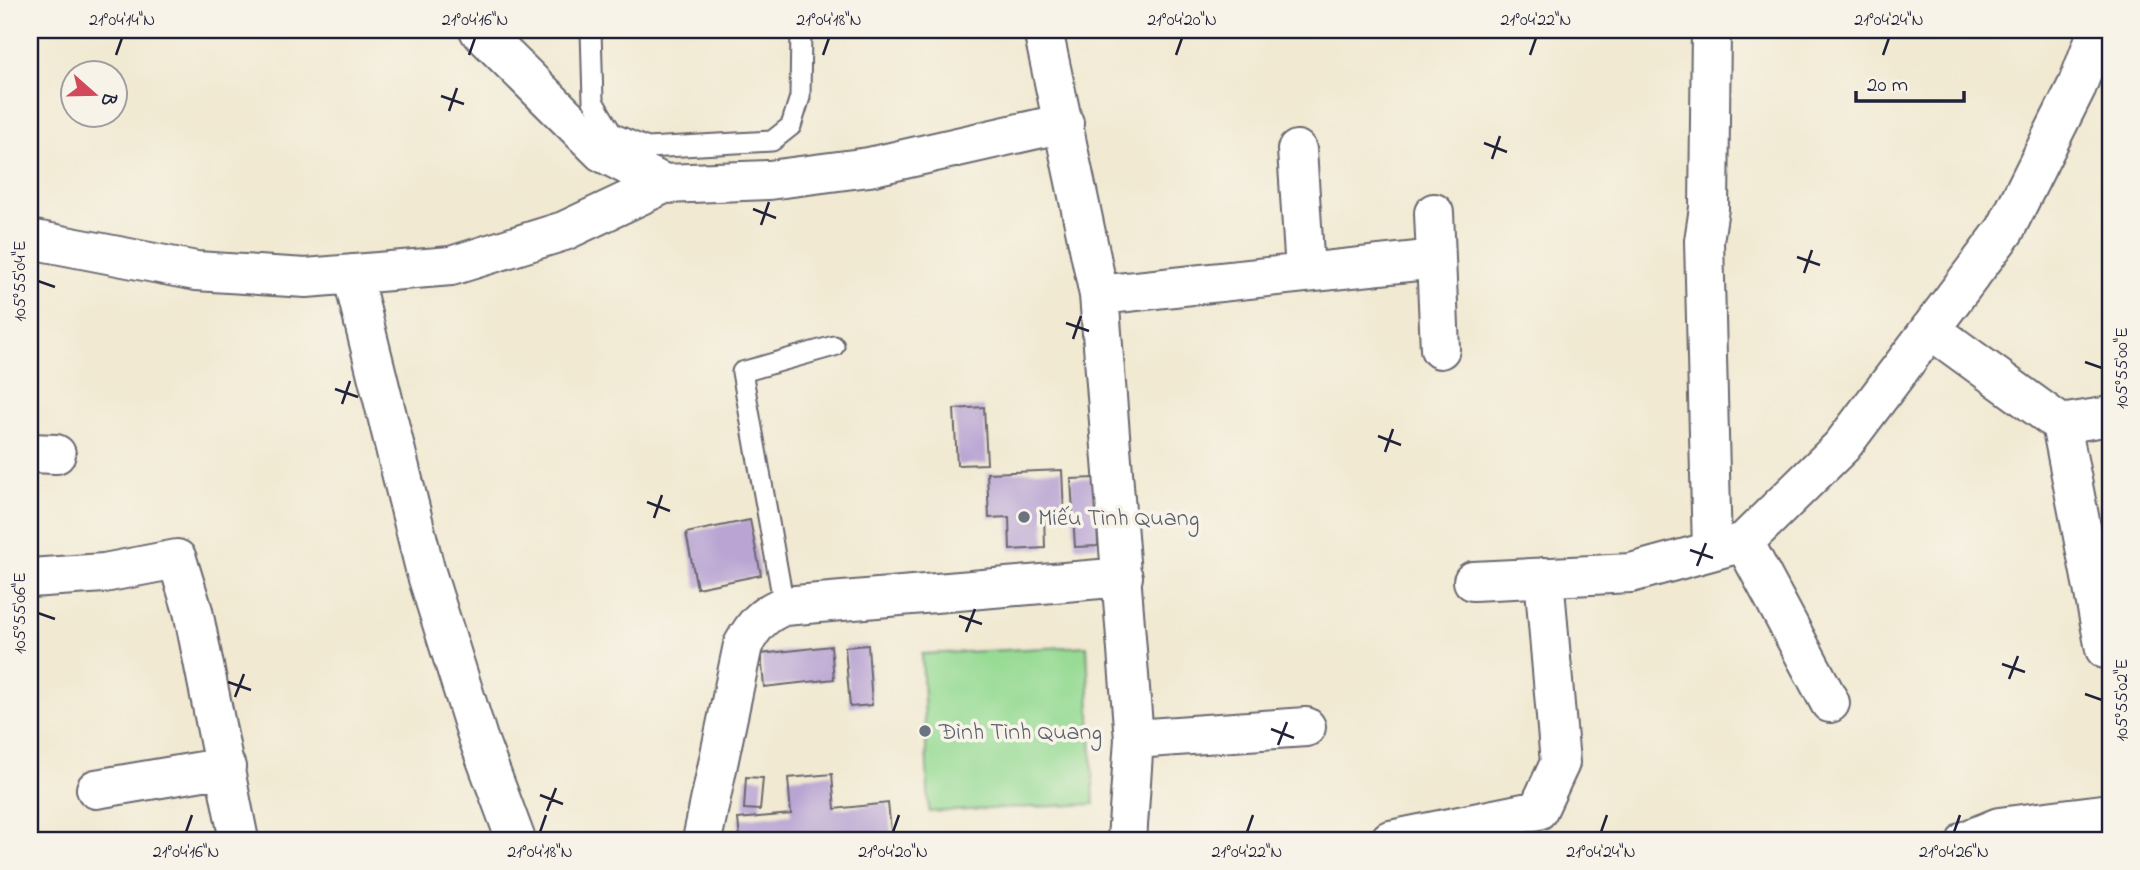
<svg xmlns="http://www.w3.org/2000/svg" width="2140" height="870" font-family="'Indie Flower',sans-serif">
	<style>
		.green { fill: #97db94; stroke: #5c7e68; stroke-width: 2 }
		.building { fill: #b9a4d3 }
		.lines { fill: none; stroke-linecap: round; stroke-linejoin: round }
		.service-casing { stroke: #6a6870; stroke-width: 23 }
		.minor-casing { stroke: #6a6870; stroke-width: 42 }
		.service { stroke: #fff; stroke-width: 19 }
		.minor { stroke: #fff; stroke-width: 38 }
		.ticks { fill: none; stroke: #22223b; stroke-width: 2.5 }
		.worship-dot { fill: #6b7280; stroke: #f7f3e8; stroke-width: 2.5 }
		.labels { text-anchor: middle; stroke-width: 7; stroke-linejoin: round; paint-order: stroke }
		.worship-label { font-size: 24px; fill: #5b616d; stroke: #f7f3e8; text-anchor: start }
		.neatline { fill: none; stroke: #22223b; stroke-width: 2.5 }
		.ticks-label { font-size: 18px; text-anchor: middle; fill: #22223b }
	</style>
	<rect width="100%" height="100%" fill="#f7f3e8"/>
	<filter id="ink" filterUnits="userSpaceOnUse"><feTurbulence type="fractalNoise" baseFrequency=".0143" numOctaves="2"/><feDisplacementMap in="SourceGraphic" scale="14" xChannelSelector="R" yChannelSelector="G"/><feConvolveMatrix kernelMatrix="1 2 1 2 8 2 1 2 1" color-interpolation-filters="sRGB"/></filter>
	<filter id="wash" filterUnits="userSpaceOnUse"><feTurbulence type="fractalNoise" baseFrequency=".00686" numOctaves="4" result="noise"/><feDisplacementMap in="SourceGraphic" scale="28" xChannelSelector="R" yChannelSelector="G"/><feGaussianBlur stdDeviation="1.57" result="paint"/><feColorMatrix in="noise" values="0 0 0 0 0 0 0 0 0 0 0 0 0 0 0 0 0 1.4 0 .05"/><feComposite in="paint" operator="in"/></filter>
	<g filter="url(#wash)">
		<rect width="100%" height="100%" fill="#f1e9d1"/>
		<path class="green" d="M1087,646l7,158 -165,8 -7,-158z"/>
		<g id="blocks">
			<path class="building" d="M984,407l3,57 -30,1 -3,-56z
				M1062,470l2,44 -20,1 1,33 -35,2 -1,-33 -20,1 -2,-45z
				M1095,478l3,68 -23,1 -4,-68z
				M750,520l11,55 -64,13 -11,-55z
				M868,645l4,60 -22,2 -5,-60z
				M831,646l3,33 -70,8 -3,-33z
				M832,774l3,35 53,-6 4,37h-152l-2,-21 53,-5 -3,-36z
				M746,777l17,1 -3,32 -16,-1z"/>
		</g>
	</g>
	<g filter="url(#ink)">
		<use href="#blocks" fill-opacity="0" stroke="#6a6870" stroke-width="2"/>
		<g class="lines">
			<defs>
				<path id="service" d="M591,30l2,71 19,32 35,15 125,-7 19,-15 9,-29 1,-67
					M784,606l-42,-234 92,-26"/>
				<path id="minor" d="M479,30l123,122 62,32 105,-4 100,-13 195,-44
					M1043,30l56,265 35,444 -7,101
					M1711,30l-2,178 -5,33 8,309
					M1297,150l8,121
					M1434,213l6,136
					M30,239l166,32 110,7 145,-12 113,-35 100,-47
					M352,274l73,295 53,169 38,102
					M1099,295l337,-36
					M1930,329l131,95 49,-8
					M2061,424l44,225
					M30,453l26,1
					M1744,542l86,161
					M30,578l74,-5 73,-14 16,52 46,229
					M1473,581l158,-8 113,-31 98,-96 163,-216 72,-144 21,-56
					M1134,739l172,-12
					M96,789l130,-22
					M702,840l41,-195c11,-20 20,-31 41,-39l339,-29
					M1390,840l148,-30 22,-47 -16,-186
					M1967,840l32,-13 111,-14"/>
			</defs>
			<use href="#service" class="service-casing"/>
			<use href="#minor" class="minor-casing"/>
			<use href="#service" class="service"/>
			<use href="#minor" class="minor"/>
		</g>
	</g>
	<path class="ticks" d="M116,55l6,-17M469,55l6,-17M823,55l6,-17M1176,55l6,-17M1530,55l6,-17M1883,55l6,-17M441,96l23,8M449,111l8,-23M1484,143l23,9M1492,159l8,-23M753,209l23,9M761,225l8,-23M1797,257l23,8M1804,273l8,-23M38,281l17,6M1066,323l23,8M1073,339l8,-23M2085,362l17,6M335,389l23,8M342,404l8,-23M1378,436l23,9M1385,452l8,-23M647,502l23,9M654,518l8,-23M1690,550l23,8M1697,566l9,-23M38,613l17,6M959,616l23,8M966,632l9,-23M2002,664l23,8M2009,679l9,-23M228,682l23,8M2085,694l17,6M235,697l9,-23M1271,729l23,9M1278,745l9,-23M540,795l23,9M547,811l9,-23M186,832l6,-17M540,832l6,-17M893,832l6,-17M1247,832l6,-17M1601,832l6,-17M1954,832l6,-17"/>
	<g class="worship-dot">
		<circle cx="1024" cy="517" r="7"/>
		<circle cx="925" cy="731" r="7"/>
	</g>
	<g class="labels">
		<g class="worship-label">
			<text x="1038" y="525">Miếu Tình Quang</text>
			<text x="939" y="739">Đình Tình Quang</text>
		</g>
	</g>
	<rect width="2140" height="870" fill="none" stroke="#f7f3e8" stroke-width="77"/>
	<g transform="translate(94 94) rotate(110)"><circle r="33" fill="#f7f3e8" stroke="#a29fa3" stroke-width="2"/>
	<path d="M0-5L12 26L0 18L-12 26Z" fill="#d1495b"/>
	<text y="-10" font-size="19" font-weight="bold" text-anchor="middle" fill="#22223b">B</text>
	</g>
	<path d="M1856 91v10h108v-10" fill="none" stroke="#22223b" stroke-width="3.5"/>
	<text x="1867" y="91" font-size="21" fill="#22223b" stroke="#f7f3e8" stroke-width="5" paint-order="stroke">20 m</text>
	<rect x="38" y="38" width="2064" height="794" class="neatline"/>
	<g class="ticks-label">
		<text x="122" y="25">21°04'14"N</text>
		<text x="475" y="25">21°04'16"N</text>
		<text x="829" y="25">21°04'18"N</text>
		<text x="1182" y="25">21°04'20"N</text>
		<text x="1536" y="25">21°04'22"N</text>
		<text x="1889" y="25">21°04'24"N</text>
		<text transform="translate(19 281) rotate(-90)" y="6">105°55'04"E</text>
		<text transform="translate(2121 368) rotate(-90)" y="6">105°55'00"E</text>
		<text transform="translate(19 613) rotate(-90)" y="6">105°55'06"E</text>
		<text transform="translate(2121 700) rotate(-90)" y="6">105°55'02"E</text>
		<text x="186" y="857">21°04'16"N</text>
		<text x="540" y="857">21°04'18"N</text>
		<text x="893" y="857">21°04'20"N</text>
		<text x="1247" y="857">21°04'22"N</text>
		<text x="1601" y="857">21°04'24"N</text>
		<text x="1954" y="857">21°04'26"N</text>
	</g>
</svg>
